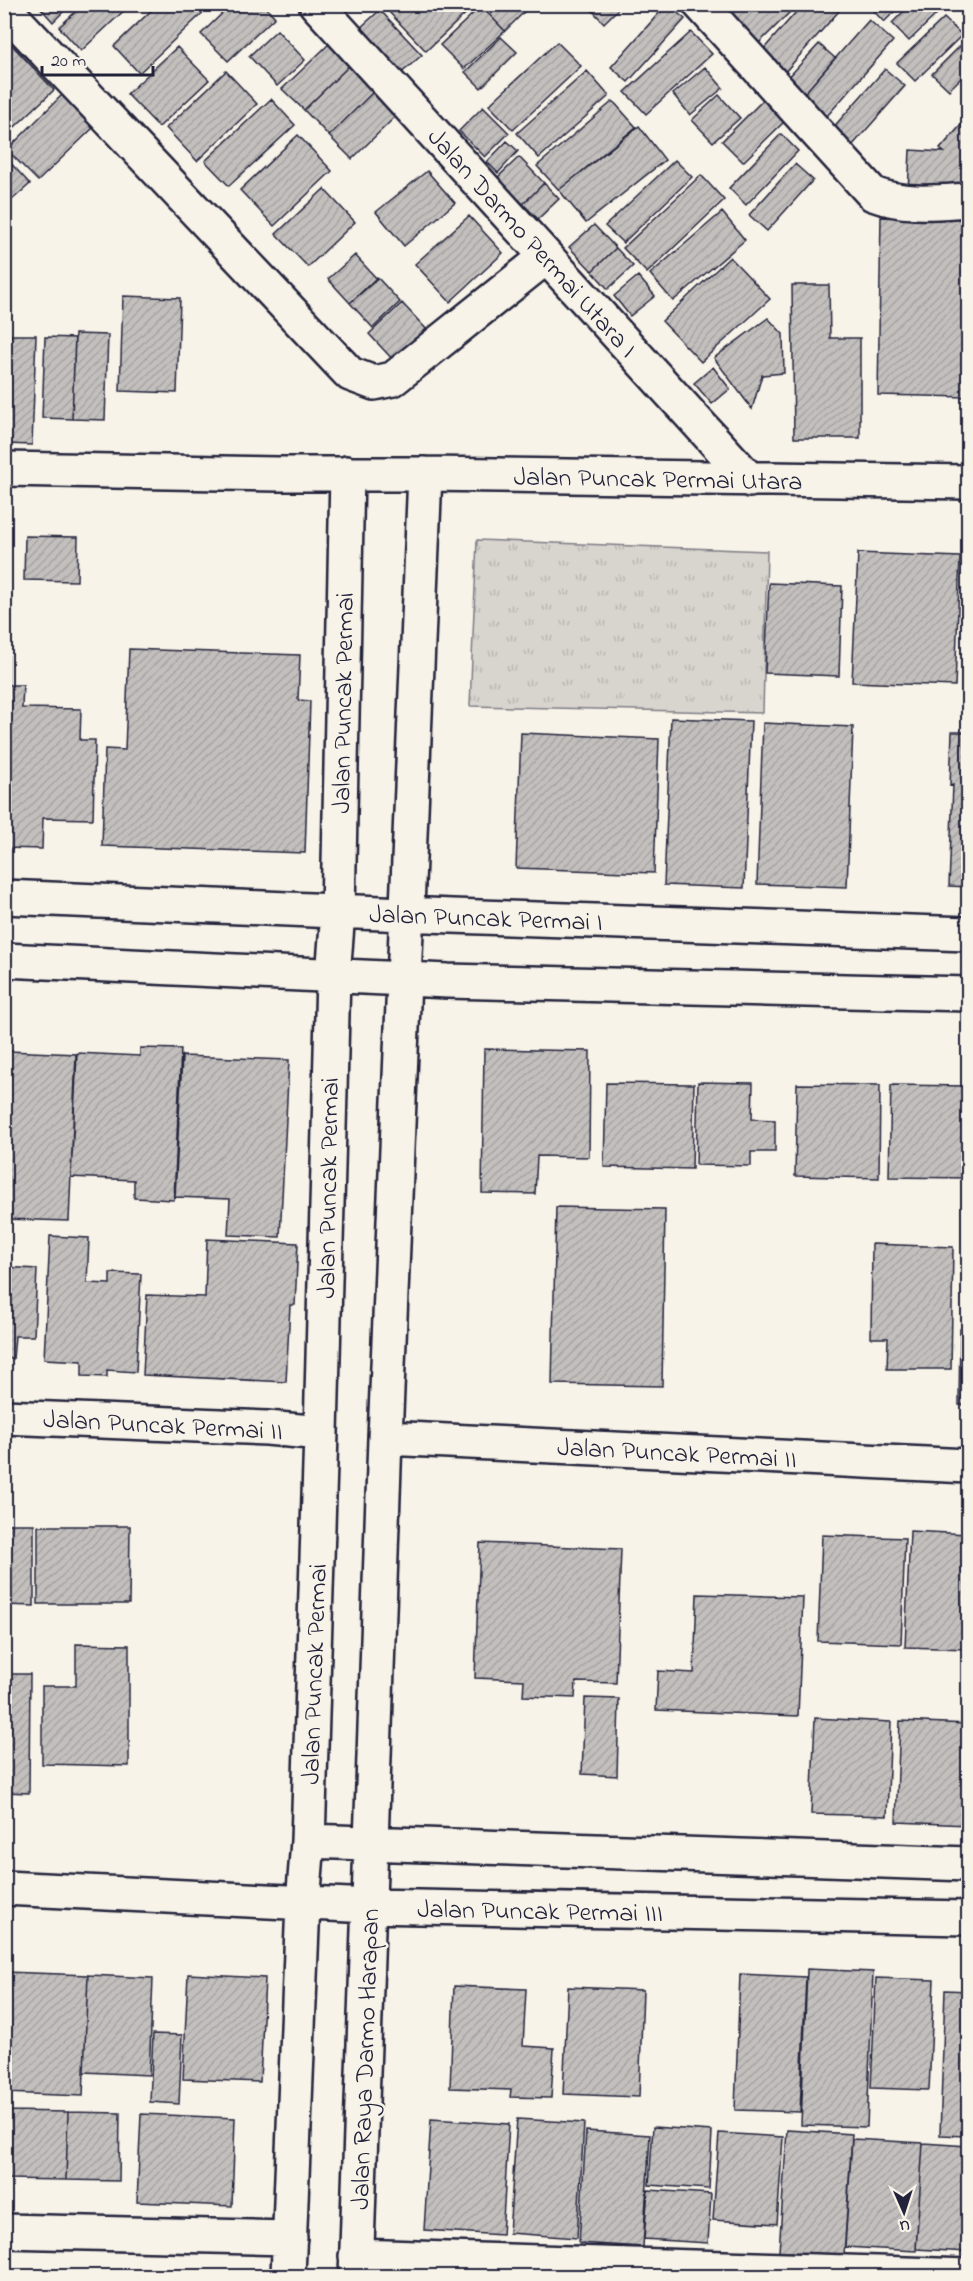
<svg xmlns="http://www.w3.org/2000/svg" width="973" height="2281" font-family="'Indie Flower',sans-serif">
	<style>
		.grass { fill: url(#grass-tufts); stroke: #7d7c85; stroke-width: 1.5 }
		.building { fill: url(#building-hatch); stroke: #22223b; stroke-width: 1.5 }
		.lines { fill: none; stroke-linecap: round; stroke-linejoin: round }
		.minor-casing { stroke: #22223b; stroke-width: 38 }
		.minor { stroke: #f7f3e8; stroke-width: 33 }
		.labels { text-anchor: middle; stroke-width: 5; stroke-linejoin: round; paint-order: stroke }
		.street-label { font-size: 26px; fill: #22223b; stroke: #f7f3e8 }
	</style>
	<defs>
		<pattern id="grass-tufts" width="24" height="20" patternUnits="userSpaceOnUse" patternTransform="scale(1.5)"><rect width="24" height="20" fill="#d8d5cf"/><path d="M3 7l-1-3M5 7V3M7 7l1-3M15 17l-1-3M17 17v-4M19 17l1-3" fill="none" stroke="#b9b7b3"/></pattern>
		<pattern id="building-hatch" width="6" height="6" patternUnits="userSpaceOnUse" patternTransform="scale(1.5)"><rect width="6" height="6" fill="#c2bfbd"/><path d="M-1 1l2-2M0 6l6-6M5 7l2-2" fill="none" stroke="#a6a4a3"/></pattern>
	</defs>
	<rect width="100%" height="100%" fill="#f7f3e8"/>
	<filter id="ink" filterUnits="userSpaceOnUse"><feTurbulence type="fractalNoise" baseFrequency=".0167" numOctaves="2"/><feDisplacementMap in="SourceGraphic" scale="12" xChannelSelector="R" yChannelSelector="G"/><feConvolveMatrix kernelMatrix="1 2 1 2 8 2 1 2 1" color-interpolation-filters="sRGB"/></filter>
	<g filter="url(#ink)">
		<path class="grass" d="M477,540l290,11 -4,162 -293,-7z"/>
		<path class="building" d="M37,4h34l-18,18z
			M84,4h47l-50,47 -22,-24z
			M158,4h54l-73,69 -25,-27z
			M232,4h31l12,13 -47,44 -27,-27z
			M397,4h79l-50,47 -37,-39z
			M483,4h49l-27,27 -24,-25z
			M586,4h37l-19,19z
			M667,4l18,15 -57,63 -17,-15z
			M737,4h61l-42,42 -30,-31z
			M803,4h28l8,7 -54,61 -23,-21z
			M867,4h35l-18,18z
			M911,4h25l5,6 -32,31 -17,-18z
			M481,6l24,25 -41,38 -24,-24z
			M380,10l42,45 -31,27 -42,-44z
			M944,18l18,17 -47,46 -18,-18z
			M869,20l24,21 -66,75 -24,-21z
			M277,30l28,30 -28,26 -28,-30z
			M691,32l21,22 -66,60 -21,-22z
			M501,37l16,15 -36,36 -16,-16z
			M557,42l24,24 -68,64 -24,-25z
			M964,42l4,4v25l-19,19 -17,-16z
			M11,44l43,46 -50,47v-86z
			M329,44l21,21 -46,45 -22,-21z
			M819,44l16,14 -32,37 -17,-15z
			M177,47l32,33 -50,47 -32,-33z
			M350,65l26,24 -47,47 -25,-26z
			M705,67l18,21 -33,27 -17,-21z
			M885,69l20,17 -54,61 -20,-17z
			M226,71l31,33 -60,57 -31,-33z
			M587,71l22,25 -70,62 -22,-25z
			M376,89l23,24 -47,46 -23,-23z
			M63,94l32,32 -57,55 -31,-31z
			M719,95l21,23 -27,24 -21,-22z
			M767,96l22,21 -46,45 -21,-21z
			M271,99l24,26 -66,61 -24,-25z
			M613,101l23,26 -77,63 -22,-24z
			M483,107l26,26 -24,24 -26,-26z
			M968,117v78l-60,-2 2,-43 34,2 -4,-3z
			M639,126l26,34 -79,63 -27,-33z
			M781,134l17,17 -52,54 -17,-17z
			M298,135l34,36 -58,55 -34,-36z
			M507,141l11,10 -20,22 -11,-11z
			M4,156l26,28 -25,22 -1,-1z
			M519,157l25,26 -21,21 -26,-26z
			M675,160l17,17 -69,66 -18,-17z
			M795,164l18,16 -46,51 -18,-16z
			M427,171l28,32 -51,43 -28,-34z
			M701,175l23,25 -77,73 -24,-25z
			M544,183l15,16 -21,20 -15,-15z
			M324,189l31,33 -47,45 -32,-33z
			M722,212l23,28 -72,61 -23,-27z
			M469,216l34,37 -53,49 -35,-38z
			M881,217l87,2v178l-90,-2z
			M594,225l22,23 -24,23 -23,-24z
			M616,248l17,18 -25,23 -16,-18z
			M355,255l22,24 -27,24 -22,-24z
			M730,257l40,42 -69,63 -39,-41z
			M638,276l17,20 -25,20 -16,-20z
			M377,277l23,25 -27,26 -23,-25z
			M792,285h37l1,53h30v100h-66z
			M123,296l57,2 -3,95 -57,-2z
			M402,303l27,29 -33,31 -27,-29z
			M768,318l15,16 1,39 -22,2 -10,34 -38,-51z
			M75,334l33,1 -3,85 -33,-1z
			M10,335h26l-4,110 -26,-1z
			M45,337l30,1 -3,81 -30,-1z
			M713,367l17,22 -18,15 -18,-21z
			M25,536l53,1 -1,44 -53,-1z
			M858,553l102,4 -5,129 -103,-4z
			M769,583l73,3 -3,90 -74,-3z
			M4,648h4v37h15l-1,23 59,1 -1,31h15l-2,79 -50,-1 -1,31 -38,-1z
			M129,649l171,6 -2,45 12,1 -5,152 -203,-7 3,-97 20,1z
			M671,718l80,3 -7,167 -80,-3z
			M763,723l90,4 -6,160 -90,-3z
			M952,732h16v155l-19,-1 4,-101 -3,1z
			M521,733l138,6 -5,134 -138,-5z
			M140,1048l41,1 -7,151 -40,-2v-18l-63,-3 6,-124 63,3z
			M484,1049l106,2 -1,106 -52,-1 -2,38 -53,-1z
			M8,1051l68,3 -7,167 -65,-2v-165l3,1z
			M182,1056l107,4 -9,177 -52,-2 2,-36 -55,-2z
			M698,1082l55,1 -1,36 23,1v32h-24v14l-55,-1z
			M606,1083l88,1 -2,85 -88,-2z
			M797,1084l83,1 -1,93 -84,-2z
			M891,1085l77,1v92l-79,-1z
			M556,1207l109,2 -3,177 -110,-2z
			M50,1236l39,2 -2,45 23,1v-11l31,1 -5,98 -29,-2v7l-25,-1v-15l-38,-2z
			M207,1239l91,4 -3,62h-5l-4,77 -143,-7 4,-80 58,2z
			M872,1244l81,3 -2,122h-64l1,-31h-17z
			M4,1267l33,2 -3,67h-19l-2,23 -9,-1z
			M960,1329l8,1v75h-9z
			M4,1524h30v82l-30,-1z
			M38,1526h92l-1,78h-91z
			M910,1531l58,3v115l-63,-2z
			M822,1535l83,3 -4,106 -83,-3z
			M480,1543l141,6 -5,134 -40,-1 -1,16 -52,-2 1,-16 -49,-2z
			M697,1594l106,3 -5,119 -142,-6 2,-39 36,2z
			M76,1644l53,1v121l-87,-2v-78h34z
			M4,1674h26l-1,119 -25,-1z
			M585,1698l34,1 -2,77 -35,-2z
			M815,1718l76,4 -4,94 -76,-2z
			M900,1721l68,3v101l-72,-3z
			M807,1969l66,3 -6,155 -66,-2z
			M4,1972l84,3 -5,121 -79,-3z
			M188,1974l77,4 -5,104 -77,-3z
			M740,1974l66,3 -6,135 -65,-2z
			M88,1975l65,3 -4,97 -65,-3z
			M876,1978l58,2 -5,110 -58,-2z
			M454,1986l72,3 -3,57 31,2 -3,50 -41,-1 1,-7 -61,-2z
			M568,1987l75,3 -4,107 -76,-3z
			M945,1990l23,1v145l-28,-1z
			M153,2034l29,1 -3,69 -29,-2z
			M4,2111h4l-2,68h-2z
			M8,2111l60,1 -2,68 -60,-1z
			M68,2112l52,1 -1,68 -53,-1z
			M141,2114l94,4 -3,88 -95,-4z
			M431,2119l78,5 -7,111 -78,-5z
			M517,2119l67,4 -7,115 -68,-5z
			M653,2127l59,4 -3,58 -60,-4z
			M787,2130l65,4 -8,122 -65,-4z
			M586,2131l64,4 -7,112 -64,-4z
			M719,2133l64,4 -6,87 -64,-4z
			M852,2139l71,4 -7,108 -71,-4z
			M923,2143l45,3v106l-52,-3z
			M648,2190l63,4 -3,49 -64,-4z"/>
		<g class="lines">
			<defs>
				<path id="minor" d="M316,4l434,476
					M700,4l173,190c32,12 63,8 95,6
					M4,8l346,366 24,9 19,-4 153,-122
					M4,469l276,5h145l543,8
					M4,897l448,19 516,18
					M4,960l444,21 520,13
					M4,1417l263,11 54,5
					M385,1438l583,28
					M308,1841l660,23
					M4,1888l366,18 598,12
					M4,2231l286,7
					M356,2256l612,20
					M288,2276l15,-373 5,-62 13,-408 12,-457 5,-64 9,-439
					M356,2276l29,-838 40,-964"/>
			</defs>
			<use href="#minor" class="minor-casing"/>
			<use href="#minor" class="minor"/>
		</g>
	</g>
	<g class="labels">
		<g class="street-label">
			<text transform="translate(533 242) rotate(48)" y="9">Jalan Darmo Permai Utara I</text>
			<text transform="translate(658 478) rotate(1)" y="9">Jalan Puncak Permai Utara</text>
			<text transform="translate(342 703) rotate(-89)" y="9">Jalan Puncak Permai</text>
			<text transform="translate(486 917) rotate(2)" y="9">Jalan Puncak Permai I</text>
			<text transform="translate(327 1188) rotate(-89)" y="9">Jalan Puncak Permai</text>
			<text transform="translate(163 1424) rotate(3)" y="9">Jalan Puncak Permai II</text>
			<text transform="translate(677 1452) rotate(3)" y="9">Jalan Puncak Permai II</text>
			<text transform="translate(313 1674) rotate(-88)" y="9">Jalan Puncak Permai</text>
			<text transform="translate(540 1910) rotate(1)" y="9">Jalan Puncak Permai III</text>
			<text transform="translate(364 2059) rotate(-88)" y="9">Jalan Raya Darmo Harapan</text>
		</g>
	</g>
	<rect width="973" height="2281" fill="none" stroke="#f7f3e8" stroke-width="24"/>
	<rect x="12" y="12" width="949" height="2257" fill="none" stroke="#22223b" stroke-width="2" filter="url(#ink)"/>
	<g transform="translate(904 2212) rotate(177)" stroke="#f7f3e8" stroke-width="4.5" paint-order="stroke">
	<path d="M0-4.5L10 22L0 15L-10 22Z" fill="#22223b"/>
	<text y="-9" font-size="16" font-weight="bold" text-anchor="middle" fill="#22223b">U</text>
	</g>
	<path d="M42 66v9h111v-9" fill="none" stroke="#22223b" stroke-width="3"/>
	<text x="51" y="66" font-size="18" fill="#22223b" stroke="#f7f3e8" stroke-width="4.5" paint-order="stroke">20 m</text>
</svg>
